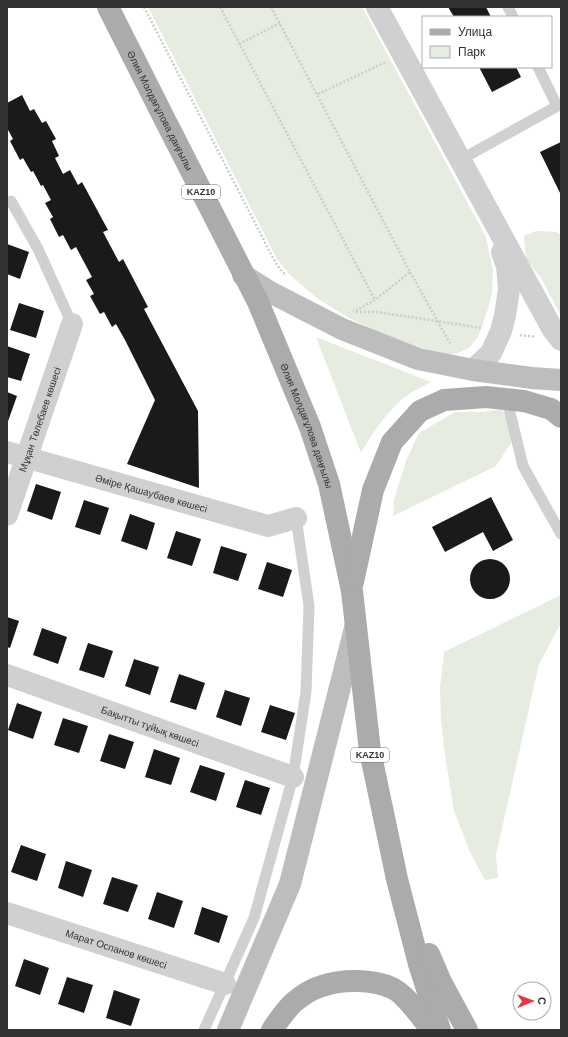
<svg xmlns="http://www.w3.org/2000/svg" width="568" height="1037" font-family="Arial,sans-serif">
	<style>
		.green { fill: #e6ecdf }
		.building { fill: #1a1a1a }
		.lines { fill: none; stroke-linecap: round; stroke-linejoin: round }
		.path { stroke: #cdcdcd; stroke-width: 2.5; stroke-dasharray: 2 2; stroke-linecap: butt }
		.lane { stroke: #d0d0d0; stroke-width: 11 }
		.street { stroke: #d0d0d0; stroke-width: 22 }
		.secondary { stroke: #bdbdbd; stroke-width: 22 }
		.primary { stroke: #ababab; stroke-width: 22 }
		.labels { text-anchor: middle; stroke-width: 4; stroke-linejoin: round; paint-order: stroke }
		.shield { fill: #fff; stroke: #707070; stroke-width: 1 }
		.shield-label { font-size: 9px; font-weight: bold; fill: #333 }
		.street-label { font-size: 10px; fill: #333; stroke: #fff }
	</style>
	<rect width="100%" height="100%" fill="#fff"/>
	<path class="green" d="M148,7h214l124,230 7,34 -1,22 -5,19 -9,25 -9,11 -13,6 -11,1 -53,-16 -41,-20 -33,-20 -28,-24 -13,-16z
		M536,231l20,1 5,3v81l-20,-38 -15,-19 -2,-23z
		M316,337l115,45c-7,4 -15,7 -22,12 -21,15 -35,37 -48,59z
		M502,409l7,13 4,18 -17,26 -103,50 1,-16 12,-39 13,-28 36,-21h29z
		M561,595v28l-22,41 -43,191 2,23 -13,2 -15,-28 -16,-41 -10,-63 -3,-28 -1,-32 4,-36z"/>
	<path class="building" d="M448,7h38l5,10h-37z
		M479,67h37l5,10 -29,15z
		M22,95l8,16 4,-2 8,14 4,-2 10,18 -4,2 7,15 -4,2 8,16 7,-4 8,15 4,-3 26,48 -5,2 16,30 4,-3 25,48 -4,2 54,102 1,77 -72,-24 28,-64 -30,-60 -9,-16 -4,3 -8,-15 -4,2 -10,-18 4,-2 -8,-14 6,-3 -16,-30 -5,3 -8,-15 -4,2 -9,-18 3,-2 -8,-14 6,-3 -8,-15 6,-3 -8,4 -8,-15 -2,1 -8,-14 -3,2 -10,-19 3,-2 -6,-11v-5h1l-1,-2v-18z
		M561,142v53l-21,-43z
		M7,244l22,8 -9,27 -13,-5z
		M19,303l25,8 -8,27 -26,-8z
		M7,346l23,8 -9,27 -14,-4z
		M7,392l10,4 -10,28z
		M36,484l25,8 -9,28 -25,-9z
		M491,497l22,43 -20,11 -10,-19 -38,20 -13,-25z
		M84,500l25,8 -9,27 -25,-8z
		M130,514l25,9 -8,27 -26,-9z
		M176,531l25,8 -9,27 -25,-8z
		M221,546l26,8 -9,27 -25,-8z
		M470 579a20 20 0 1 1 40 0a20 20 0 1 1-40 0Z
		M267,562l25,8 -9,27 -25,-8z
		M7,617l12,4 -9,27 -3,-1z
		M42,628l25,9 -9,27 -25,-9z
		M88,643l25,8 -9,27 -25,-8z
		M134,659l25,8 -9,28 -25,-9z
		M179,674l26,9 -9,27 -26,-8z
		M225,690l25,8 -9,28 -25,-9z
		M17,703l25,9 -9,27 -25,-9z
		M270,705l25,8 -9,27 -25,-8z
		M63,718l25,8 -9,27 -25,-8z
		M109,734l25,8 -9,27 -25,-8z
		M154,749l26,9 -9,27 -26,-8z
		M200,765l25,8 -9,28 -26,-9z
		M245,780l25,8 -9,27 -25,-8z
		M21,845l25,9 -9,27 -26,-9z
		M66,861l26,9 -9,27 -25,-9z
		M112,877l26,8 -10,27 -25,-8z
		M157,892l26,9 -9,27 -26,-9z
		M202,907l26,9 -9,27 -25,-9z
		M24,959l25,9 -9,27 -25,-9z
		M67,977l26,8 -9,28 -26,-9z
		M114,990l26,9 -9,27 -25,-8z"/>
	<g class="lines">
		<path class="path" d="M144,7l127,247 6,11 9,11
			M220,7l155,293
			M271,7l139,265 -35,28 -22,12
			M239,44l41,-21
			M318,94l68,-32
			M410,272l41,73
			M356,312h21l105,16
			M520,335l15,2"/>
		<path class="lane" d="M508,7l5,10
			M538,67l19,39
			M460,160l101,-56
			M11,201l27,48 34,75
			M507,400l16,66 38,68
			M204,1030l50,-112 39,-141 13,-85 3,-86 -13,-88"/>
		<g class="street">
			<path d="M377,7l176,323 8,10"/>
			<path d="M473,370l18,-17 10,-22 4,-15 4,-27 -2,-23 -5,-14"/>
			<path id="s1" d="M7,452l261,74 28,-8"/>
			<path id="s2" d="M7,515l65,-191"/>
			<path id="s3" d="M7,675l286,102"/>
			<path id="s4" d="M7,913l218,71"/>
		</g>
		<path class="secondary" d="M243,275l27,17 72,37 76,30 55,11 59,8 29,2
			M228,1030l62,-146 65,-256"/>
		<g class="primary">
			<path id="s5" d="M108,7l55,109 95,186 52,125 19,57 23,107 18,160 27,128 22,85 21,66"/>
			<path d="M353,582l20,-92 19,-48 28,-31 24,-11 42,-3 38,4 27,8 10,8"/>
			<path d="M429,954l12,28 26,48"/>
			<path d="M272,1030c6,-9 13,-19 21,-27 8,-7 19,-14 29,-17 20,-7 51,-7 70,2 14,6 29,30 40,42"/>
		</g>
	</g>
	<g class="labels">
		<g class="shield">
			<rect x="182" y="185" width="38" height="14" rx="3"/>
			<rect x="351" y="748" width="38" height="14" rx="3"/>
		</g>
		<g class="shield-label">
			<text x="201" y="195">KAZ10</text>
			<text x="370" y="758">KAZ10</text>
		</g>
		<g class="street-label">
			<text dy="4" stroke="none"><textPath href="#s5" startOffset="116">Әлия Молдағұлова даңғылы</textPath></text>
			<text dy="4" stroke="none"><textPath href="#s2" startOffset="101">Мұқан Төлебаев көшесі</textPath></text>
			<text dy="4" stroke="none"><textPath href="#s5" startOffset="464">Әлия Молдағұлова даңғылы</textPath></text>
			<text dy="4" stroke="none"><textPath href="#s1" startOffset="150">Әміре Қашаубаев көшесі</textPath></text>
			<text dy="4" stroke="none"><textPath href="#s3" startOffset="152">Бақытты тұйық көшесі</textPath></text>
			<text dy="4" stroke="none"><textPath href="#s4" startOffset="115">Марат Оспанов көшесі</textPath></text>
		</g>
	</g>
	<rect width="568" height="1037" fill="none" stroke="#333333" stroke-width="16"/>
	<rect x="422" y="16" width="130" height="52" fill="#ffffff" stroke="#adadad"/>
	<rect x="430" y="29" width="20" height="6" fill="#ababab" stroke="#adadad"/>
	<text x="458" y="36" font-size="12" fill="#333333">Улица</text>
	<rect x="430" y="46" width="20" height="12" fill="#e6ecdf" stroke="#adadad"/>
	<text x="458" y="56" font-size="12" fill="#333333">Парк</text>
	<g transform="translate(532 1001) rotate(89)"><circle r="19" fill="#ffffff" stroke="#adadad"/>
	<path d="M0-3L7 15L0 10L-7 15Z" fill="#e63946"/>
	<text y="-6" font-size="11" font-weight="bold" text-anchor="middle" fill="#333333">С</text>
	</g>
</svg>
